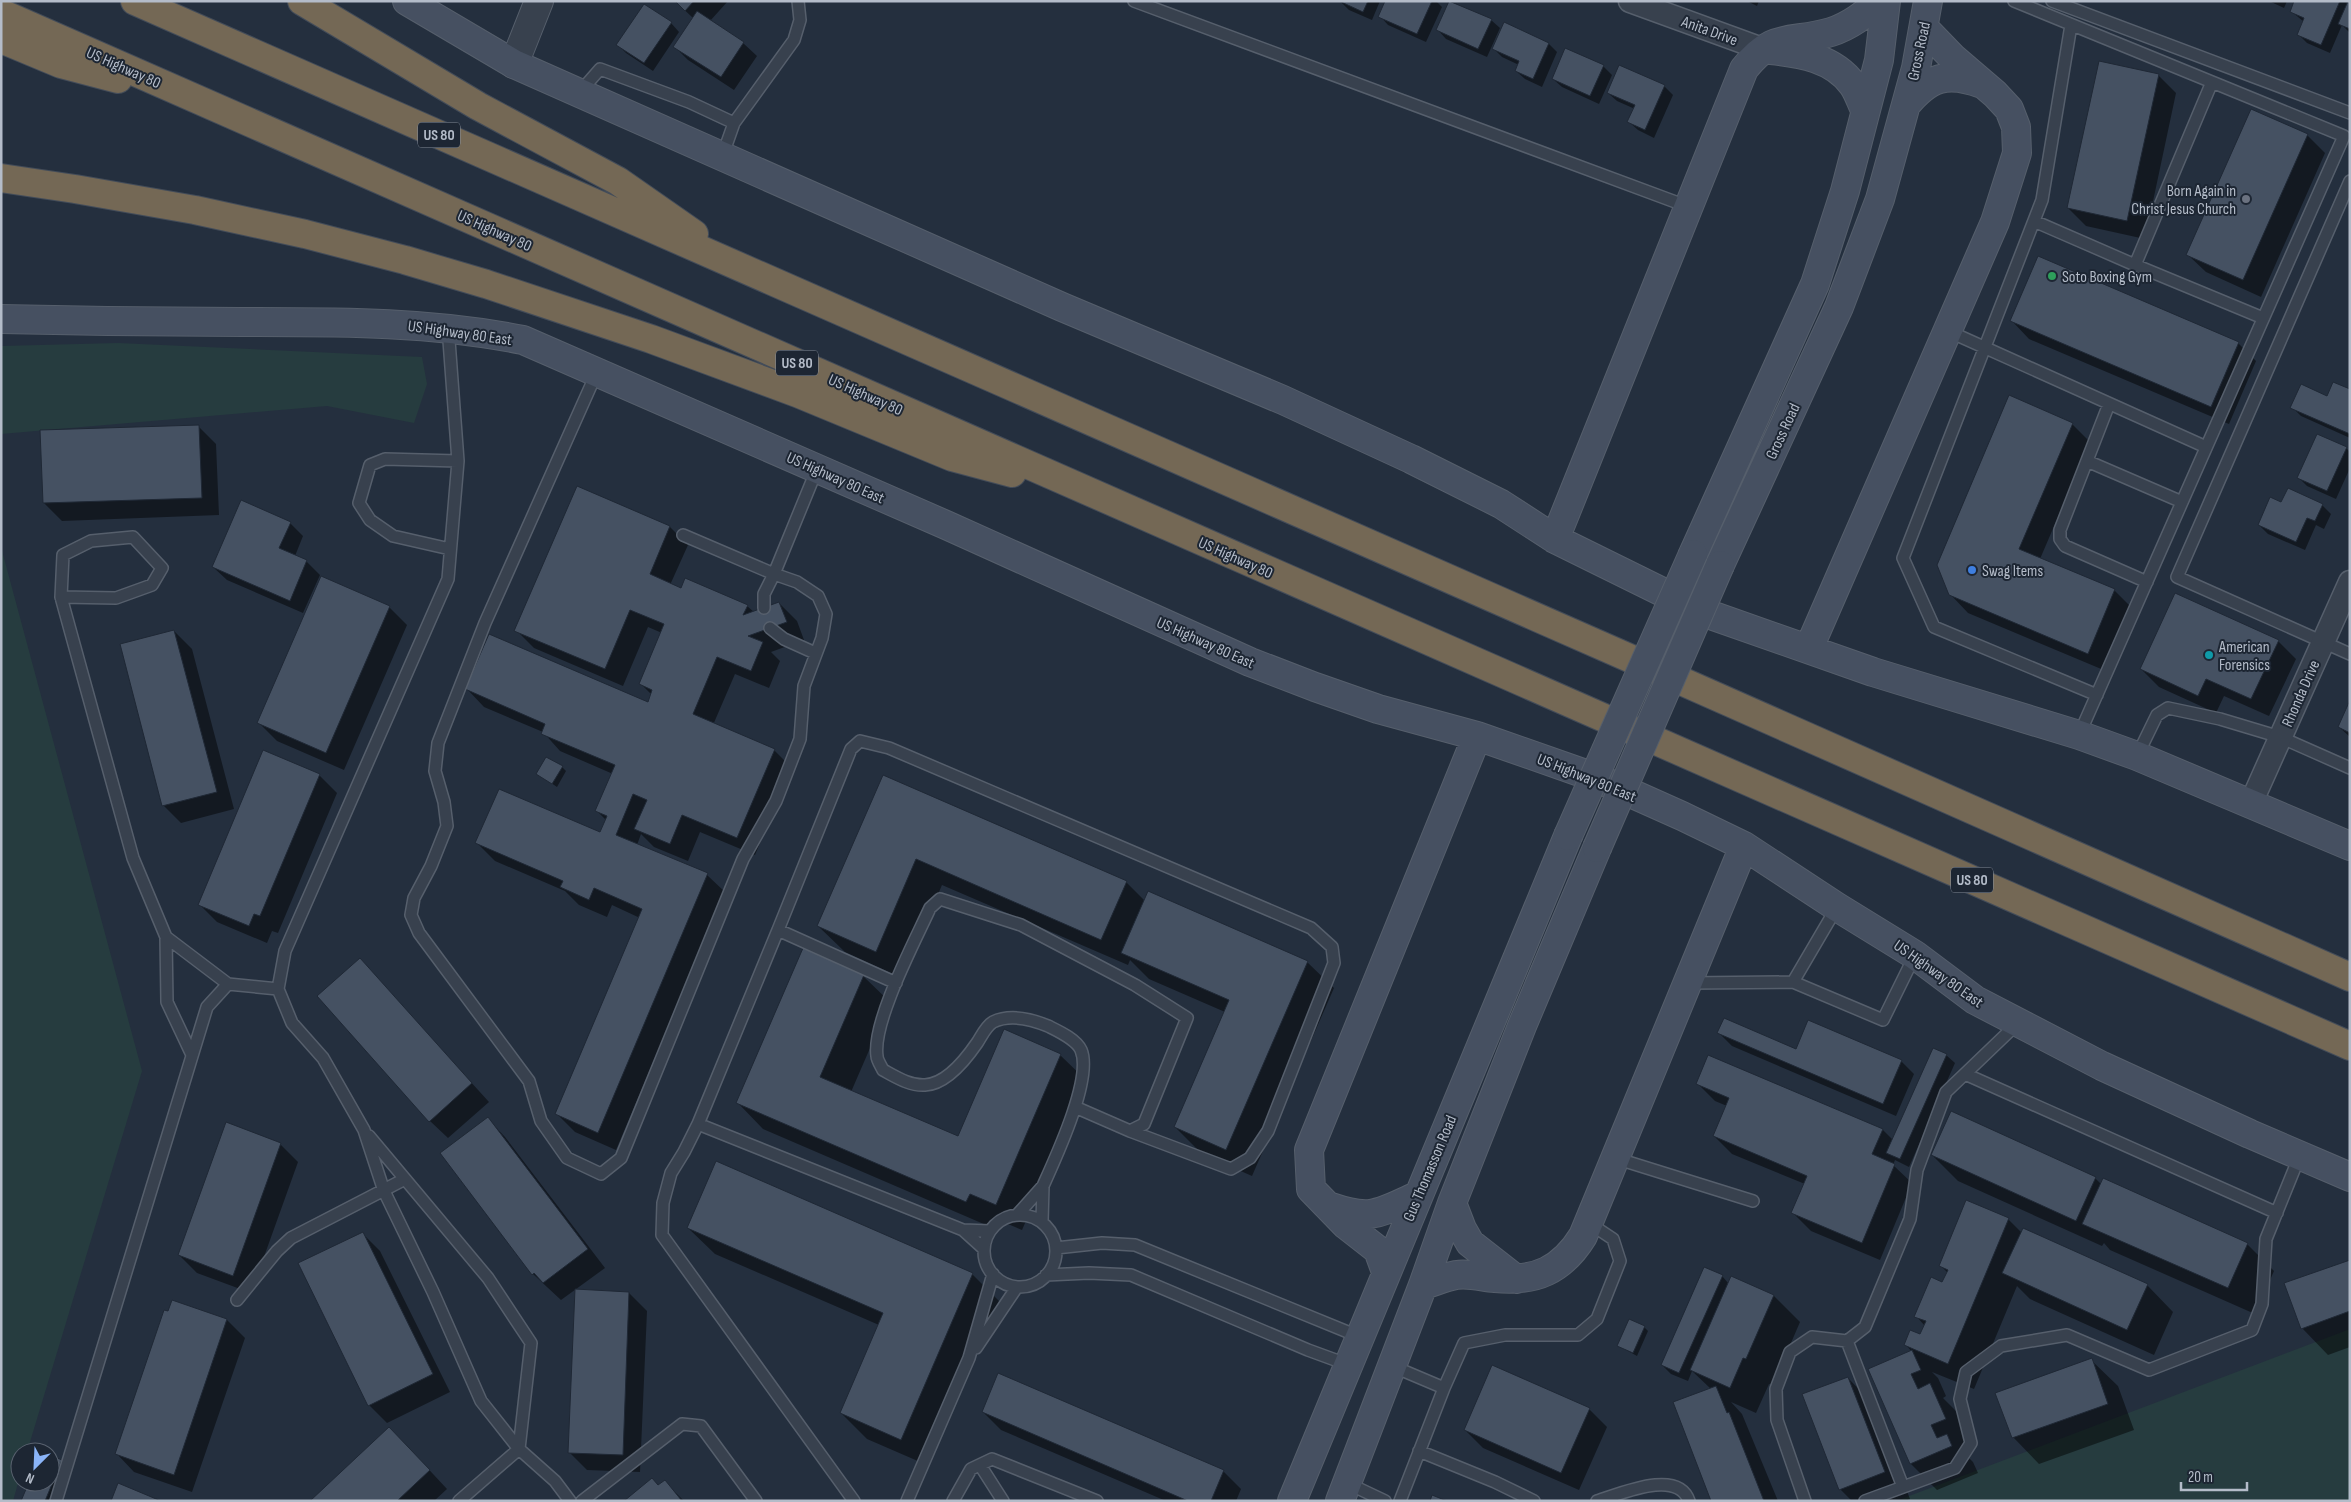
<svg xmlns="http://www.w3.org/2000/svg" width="2351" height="1502" font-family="'Sofia Sans Condensed',sans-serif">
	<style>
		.green { fill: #263c3f }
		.shadow { fill: #0007 }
		.building { fill: #455162; stroke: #1f2835 }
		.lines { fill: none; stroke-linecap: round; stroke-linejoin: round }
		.service-casing { stroke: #565f6c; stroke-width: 14 }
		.minor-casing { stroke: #565f6c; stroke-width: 25 }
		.tertiary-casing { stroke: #565f6c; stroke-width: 30 }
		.secondary-casing { stroke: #565f6c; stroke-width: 30 }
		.motorway-casing { stroke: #434c59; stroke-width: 30 }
		.service { stroke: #38414e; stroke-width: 11 }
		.minor { stroke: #38414e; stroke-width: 22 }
		.tertiary { stroke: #38414e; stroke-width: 28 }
		.secondary { stroke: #465061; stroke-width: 28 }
		.motorway { stroke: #746855; stroke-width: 28 }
		.secondary-bridge-casing { stroke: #565f6c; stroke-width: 30; stroke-linecap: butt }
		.secondary-bridge { stroke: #465061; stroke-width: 28 }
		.worship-dot { fill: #6b7280; stroke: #1d2633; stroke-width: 2 }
		.leisure-dot { fill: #2e9e5b; stroke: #1d2633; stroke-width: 2 }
		.shop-dot { fill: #3f7fe0; stroke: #1d2633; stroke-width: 2 }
		.culture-dot { fill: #0f9aa8; stroke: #1d2633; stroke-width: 2 }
		.labels { text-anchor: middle; stroke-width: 4; stroke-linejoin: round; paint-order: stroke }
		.shield { fill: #1d2633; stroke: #878f9c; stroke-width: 1 }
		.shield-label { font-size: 15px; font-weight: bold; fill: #b4bcc9 }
		.street-label { font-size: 16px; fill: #b4bcc9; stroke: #1d2633 }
		.poi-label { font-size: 16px; fill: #b4bcc9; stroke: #1d2633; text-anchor: start }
	</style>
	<rect width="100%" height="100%" fill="#242f3e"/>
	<path class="green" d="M118,343l304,14 5,27 -13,39 -87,-17 -326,28v-88z
		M1,547l141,524 -115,381h-7v24l-7,25h-12z
		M2350,1329v172h-454z"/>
	<path class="shadow" d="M675,1h53l-18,20 33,22 14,13 -23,34 -46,-30 -13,-13 18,-29z
		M1340,1h40l-8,19 -23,-10z
		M1386,1h50l6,6 -16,35 -38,-17 -8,-9z
		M1450,1l41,19 9,8 -13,29 -41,-18 -8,-9z
		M1747,1h12l-2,5z
		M2269,1h18l-3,7z
		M2296,1h54v32l-8,-8 -12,28 -23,-10 -8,-8 5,-13 -13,-11z
		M671,23l8,9 -26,39 -27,-18 -8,-8z
		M1549,44l8,8 -15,35 -17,-8 -9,-8 3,-6 -17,-8 -8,-8z
		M1603,66l9,9 -13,29 -37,-17 -9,-8z
		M1620,67l45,20 8,8 -19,43 -16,-8 -9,-8 6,-13 -18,-8 -9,-8z
		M2158,75l18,18 -31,146 -59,-13 -18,-18z
		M2307,135l18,18 -64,144 -55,-25 -18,-17z
		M2012,321l226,22 18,18 -27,63 -200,-85z
		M2350,390v48l-49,-22 -9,-9z
		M2072,424l18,18 -50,117 74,31 18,18 -26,63 -138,-58 -18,-19z
		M198,426l18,18 3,71 -157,6 -18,-18z
		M2346,448l4,4v16l-14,31 -29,-13 -8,-8z
		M578,488l92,39 18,18 -18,40 12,5 65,16 7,6 25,-9 18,18 7,19 -33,12 9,9 -11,27 -34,-14 -22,51 61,25 18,18 -37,87 -55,-23 -12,29 -34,-14 -13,-13 -4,11 70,30 18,17 -109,258 -41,-18 -18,-18 83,-196 -28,-13 -5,12 -28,-12 -14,-14 -70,-30 -18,-18 124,-9 6,-13 -10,-10 16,-37 -53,-23 -17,-19 -59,-25 -17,-18 181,14 4,-8 -12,-12 22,-50 -14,-6 -25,59 -89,-38 -18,-18z
		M2282,504l40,1 9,9 -7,15 -8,-4 -11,25 -37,-16 -9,-9z
		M290,523l13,13 -8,20 11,5 14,14 -17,38 -76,-33 -14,-13z
		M389,607l18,18 -63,145 -67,-29 -18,-18z
		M174,631l18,18 42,160 -53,14 -18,-18z
		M2278,641l18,18 -27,57 -45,-20 -8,17 -57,-26 -18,-18z
		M2350,704v33l-11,-10z
		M562,767l4,4 -9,16 -19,-13z
		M319,775l18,18 -59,140 -6,-2 -5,12 -50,-21 -18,-18z
		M883,777l243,105 19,19 162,61 27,26 -82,188 -50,-22 -27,-27 50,-115 -76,-33 -19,-19 -2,5 -186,-80 -40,93 -57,-26 -27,-26z
		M360,960l129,142 -41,36 -18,-17z
		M863,976l27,26 -39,90 107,46 102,-83 27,26 -65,149 -26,-11 -3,9 -230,-99 -26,-27z
		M1719,1033l78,18 104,10 13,13 -18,42 -164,-70z
		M1946,1055l9,8 -46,104 -14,-7 -2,5 19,18 -32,77 -69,-29 -18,-18 12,-29 -73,-30 -18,-18 13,-30 -12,-5 -18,-18 11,-26 175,73 10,10z
		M488,1119l17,18 100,131 -44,32 -28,-26z
		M280,1144l18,18 -47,131 -54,-20 -18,-18z
		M1932,1155l163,23 6,6 146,60 27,27 -19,43 -145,-64 -6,-7 -2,3 -144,-65z
		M2008,1219l14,14 125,52 26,27 -19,43 -124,-56 -13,-13 -43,103 -42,-17 6,6 8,18 -3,2 13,13 15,34 -10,5 12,12 5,11 -41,17 -26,-26 -41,-94 42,-18 -6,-7 15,-9 4,-10 -9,-10 27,-32 5,-11 -8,-8z
		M688,1228l284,46 27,27 -72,164 -60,-26 -26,-26 38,-88 -164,-71z
		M362,1233l18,18 70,141 -63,31 -18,-18 -69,-141z
		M2350,1261v86l-22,8 -26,-27z
		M1722,1276l7,8 3,-7 42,19 26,26 -27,63 -4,-1 -13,29 -25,-11 11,12 36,87h-66l-1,-112 -19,-18 -4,10 -17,-7 -9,-9z
		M629,1293l18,18 -7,161 -53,-2 -18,-18z
		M227,1320l18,18 -53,154 -58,-20 -17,-18z
		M1644,1327l4,4 -11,25 -18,-10z
		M2091,1360l27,26 16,44 -95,34 -26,-27z
		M1848,1378l26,27 36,94 -5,2h-53l-12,-12z
		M1589,1409l18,18 -28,63 -96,-42 -18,-18z
		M983,1412l240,59 18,18 -5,12h-70l-165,-71z
		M407,1446l40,43 -13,12h-122z
		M50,1456l11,5 9,9 -13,31h-35l8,-19h20z
		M665,1482l19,19h-58z"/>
	<path class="building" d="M675,1h19l-9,10z
		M1339,1h29l-5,11z
		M1385,1h47l-15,33 -39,-17z
		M1449,1l43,18 -14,30 -42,-19z
		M2294,1h46l-19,44 -24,-10 7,-17 -14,-6z
		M2348,1h2v28l-12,-5z
		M644,4l28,18 -28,41 -28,-18z
		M697,11l47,31 -23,35 -48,-30z
		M1504,22l45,21 -16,36 -18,-8 4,-10 -27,-12z
		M1565,48l39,17 -14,31 -38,-17z
		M2099,61l60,13 -32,147 -60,-13z
		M1619,65l46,20 -20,45 -18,-8 8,-17 -28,-12z
		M2251,109l57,25 -65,146 -57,-25z
		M2038,256l201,86 -28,65 -201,-86z
		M2333,382l17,7v45l-60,-26 11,-24 26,12z
		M2009,395l64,28 -54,126 96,40 -27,65 -139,-59 -12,-30z
		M199,425l3,73 -159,5 -3,-73z
		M2317,434l30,13 -20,44 -30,-13z
		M577,486l93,40 -20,48 31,14 4,-10 63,27 -5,10 36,-13 8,20 -39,14 15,6 -12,29 -34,-14 -24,57 82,35 -38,89 -55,-23 -12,29 -36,-15 13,-29 -14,-6 -17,41 92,38 -110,260 -43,-19 87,-205 -48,-21 -5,12 -29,-13 3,-6 -88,-38 24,-54 101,43 7,-16 -12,-5 20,-46 -74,-31 4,-10 -80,-35 24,-55 159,68 4,-12 -13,-6 25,-60 -34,-14 -25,59 -91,-38z
		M2288,488l35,16 -8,17 -8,-3 -11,24 -38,-17 12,-28 11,5z
		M241,500l50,22 -12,26 28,12 -17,41 -78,-34z
		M321,576l69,30 -64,147 -69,-30z
		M2175,593l104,47 -28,59 -45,-20 -8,17 -58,-27z
		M174,630l43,162 -55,14 -42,-162z
		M2350,700v33l-12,-6z
		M263,750l57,24 -60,142 -6,-2 -5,12 -51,-21z
		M546,757l17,9 -11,18 -16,-10z
		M883,775l244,106 -26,59 -185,-81 -40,93 -59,-26z
		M1148,891l160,70 -82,189 -52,-23 55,-127 -108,-47z
		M803,948l61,27 -44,102 138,59 46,-107 57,25 -65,151 -26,-11 -4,8 -230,-99z
		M360,958l112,125 -43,39 -112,-126z
		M1724,1018l72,31 12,-29 94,40 -19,44 -166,-71z
		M1933,1048l14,6 -47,105 -14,-6z
		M1708,1055l175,74 -11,25 23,10 -33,79 -71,-30 16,-37 -94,-40 16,-38 -33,-14z
		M1951,1111l145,66 -20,44 -145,-66z
		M488,1117l100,132 -45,34 -9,-10 -2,2 -92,-122z
		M226,1122l55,21 -48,133 -55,-21z
		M716,1161l257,112 -72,167 -61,-27 43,-100 -196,-85z
		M2103,1178l145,65 -20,45 -146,-64z
		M1966,1200l43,18 -61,146 -44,-19 6,-15 10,4 6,-13 -12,-4 17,-40 11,5 6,-12 -9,-4z
		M2023,1228l125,56 -21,46 -125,-57z
		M363,1232l70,142 -65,32 -70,-143z
		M2350,1260v51l-49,18 -17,-46z
		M1704,1267l19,8 -44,98 -18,-8z
		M1731,1276l43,19 -28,64 -3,-1 -13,30 -40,-18z
		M575,1289l54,3 -6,163 -55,-2z
		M172,1300l55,19 -53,156 -59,-21 49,-144 4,1z
		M1629,1319l16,7 -12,27 -16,-7z
		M1912,1350l9,20 -10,4 7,15 12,-6 16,36 -15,6 6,13 10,-4 5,12 -42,18 -42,-95z
		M2092,1358l16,46 -96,34 -17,-45z
		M1492,1365l98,43 -29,65 -97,-43z
		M998,1373l226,97 -13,31h-23l-206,-89z
		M1848,1377l37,95 -46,18 -37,-96z
		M1716,1386l11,27 2,-1 35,89h-53l-38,-99z
		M389,1427l41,43 -33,31h-87z
		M50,1455l12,5 -17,41h-24l8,-19h21z
		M652,1478l6,7 7,-5 17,21h-58z
		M118,1483l43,18h-50z
		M1432,1495l15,6h-17z"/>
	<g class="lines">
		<defs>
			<path id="service" d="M1134,1l555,206
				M2014,1l330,135 -265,599
				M2052,1l298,112
				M2071,25l-29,175 -139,358 31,69 163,68
				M579,93l21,-24 89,33 45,21 -12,34
				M734,123l60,-83 6,-20 -2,-19
				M2350,181l-173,396 173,77
				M2034,221l101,44 77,-183
				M2135,265l128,53
				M448,327l10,134 -10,118 -163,372 -7,38 14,34 31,35 41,72 20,61 49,101 48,109 38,48 36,32 15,20
				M1948,331l258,116
				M597,372l-112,251 -47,120 -3,28 9,31 3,24 -16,40 -17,32 -3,17 8,18 110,148 12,40 26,37 34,16 20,-16 122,-299 33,-58 24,-62 4,-53 18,-48 4,-24 -8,-18 -21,-14 -23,-8 43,-105
				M2109,404l-49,126v9l5,7 82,36
				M2087,461l95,41
				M683,535l91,39 -10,20v14
				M450,549l-57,-13 -23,-16 -11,-17 11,-38 15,-6 73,2
				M61,597l55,1 36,-13 10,-17 -29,-31 -42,4 -28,14 -2,42 72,261 33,79 62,47
				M770,628l14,11 31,14
				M2137,756l20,-41 11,-7 52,11 60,18 70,31
				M166,937l1,65 25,53
				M1793,982l90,38 32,-65
				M896,983l-118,-53 73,-181 9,-8 29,7 422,180 21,19 2,16 -66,168 -18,27 -19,11 -101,-38
				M1689,983l104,-1 44,-75
				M1965,1074l312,139
				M698,1124l80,-194
				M369,1136l119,142 43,65 -12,106 -60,52
				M1615,1158l138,43
				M1043,1186c13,-29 50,-108 38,-136 -5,-11 -23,-19 -33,-24 -17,-7 -38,-12 -55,-4 -7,4 -12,15 -16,21 -11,16 -31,41 -52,42 -15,1 -29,-8 -42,-15 -2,-4 -6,-10 -6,-14 -5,-34 38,-115 53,-148l10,-9 81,26 114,60 52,33 -43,106 -14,7 -55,-24
				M1017,1215l26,-29 -1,36
				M984 1251a36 36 0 1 1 72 0a36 36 0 1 1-72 0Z
				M963,1230l21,19
				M1056,1248l46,-5 33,2 225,92
				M1046,1275l43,-2 42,2 177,75 41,15
				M237,1300l40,-49 14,-13 114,-59
				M1847,1341l56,146
				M976,1348l41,-61
				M1392,1366l52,22
				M1419,1451l76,31 39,19
				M980,1465l23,36
				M1347,1483l38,18
				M56,1501l151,-494 21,-23 50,5
				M582,1501l100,-77 19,2 55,75
				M854,1501l-192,-266 1,-32 8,-30 13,-21 14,-28 265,106 27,1
				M907,1501l62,-143 24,-84
				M953,1501l18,-32 21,-10 105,42
				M1400,1501l44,-113 20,-45 41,-8h73l19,-16 23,-58 -7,-22 -24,-16
				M1597,1501c23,-7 81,-33 92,0
				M1805,1501l-28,-81 -1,-31 14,-37 22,-15 35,4 18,-14 45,-108 7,-49 29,-78 72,-69
				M1865,1501l90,-33 16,-25 -11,-44 6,-27 35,-26 66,-11 82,35 103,-40 10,-26 4,-65 34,-84"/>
			<path id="minor" d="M1630,1l132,48
				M2251,803l99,-221"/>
			<path id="tertiary" d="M514,64l25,-63"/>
			<path id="secondary" d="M407,1l107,63 548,243 221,93 128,59 90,45 54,35 150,74 168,59 206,63 58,21 213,90
				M1771,50c29,3 63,8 82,35 5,7 8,17 12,25
				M1906,105c23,-28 41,-34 76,-21
				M1,319c80,2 159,3 239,3 95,0 189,-1 283,18l423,185 304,137 65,25 63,22 99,27 120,42 85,38 62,30 93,61 78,48 60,45 127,66 148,68 100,43
				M1555,539l189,-470c29,-38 48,-25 87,-37 19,-6 34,-18 49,-31
				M1693,554l122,-270 30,-93 34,-131 7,-59
				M1720,565l119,-258 41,-108 36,-131 12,-67
				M1809,648l186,-426 22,-69 -1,-26 -7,-18 -14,-15 -42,-36 -29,-30
				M1452,1203l10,26 8,14 46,36
				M1331,1207c41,14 48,6 86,-11
				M1386,1272l-8,-22 -32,-25 -35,-36 -2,-39 168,-414
				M1423,1285c11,-3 22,-8 33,-10 14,-2 26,2 39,3 41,4 67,-8 88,-42l161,-390
				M1292,1501l276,-665
				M1340,1501l83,-216 29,-82 70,-177 75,-178"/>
			<path id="motorway" d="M135,1l1483,652 732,324
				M302,1l176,105 140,75 76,53
				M1,13l2349,1033
				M1,39l60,25 57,15
				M1,178l74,11 120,21 110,24 100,26 81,24 165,55 146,54 155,64 60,16"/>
		</defs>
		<use href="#service" class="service-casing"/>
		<use href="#minor" class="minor-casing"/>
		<use href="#tertiary" class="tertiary-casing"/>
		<use href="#secondary" class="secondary-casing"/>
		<use href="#motorway" class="motorway-casing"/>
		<use href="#service" class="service"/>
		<use href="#minor" class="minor"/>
		<use href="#tertiary" class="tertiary"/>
		<use href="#secondary" class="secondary"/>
		<use href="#motorway" class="motorway"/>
		<defs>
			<path id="secondary-bridge" d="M1568,836l125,-282
				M1597,848l123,-283"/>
		</defs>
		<use href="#secondary-bridge" class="secondary-bridge-casing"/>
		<use href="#secondary-bridge" class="secondary-bridge"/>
	</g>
	<circle class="worship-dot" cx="2246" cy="199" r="5"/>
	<circle class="leisure-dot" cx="2052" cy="276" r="5"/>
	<circle class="shop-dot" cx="1972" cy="570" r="5"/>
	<circle class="culture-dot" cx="2209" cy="655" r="5"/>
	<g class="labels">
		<g class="shield">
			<rect x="418" y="122.5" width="42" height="25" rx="4"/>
			<rect x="776" y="350.5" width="42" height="25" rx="4"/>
			<rect x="1951" y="867.5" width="42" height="25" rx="4"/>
		</g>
		<g class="shield-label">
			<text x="439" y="140">US 80</text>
			<text x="797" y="368">US 80</text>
			<text x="1972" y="885">US 80</text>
		</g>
		<g class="street-label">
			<text transform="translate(1710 30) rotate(20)" y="6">Anita Drive</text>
			<text transform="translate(1918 51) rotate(-78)" y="6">Gross Road</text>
			<text transform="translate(124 67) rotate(24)" y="6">US Highway 80</text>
			<text transform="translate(495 230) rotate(24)" y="6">US Highway 80</text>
			<text transform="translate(460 332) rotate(8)" y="6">US Highway 80 East</text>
			<text transform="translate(866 394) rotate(24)" y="6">US Highway 80</text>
			<text transform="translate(1782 431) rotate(-65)" y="6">Gross Road</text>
			<text transform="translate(836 477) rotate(24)" y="6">US Highway 80 East</text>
			<text transform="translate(1236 557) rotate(24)" y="6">US Highway 80</text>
			<text transform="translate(1206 642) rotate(24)" y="6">US Highway 80 East</text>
			<text transform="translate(2300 693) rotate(-66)" y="6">Rhonda Drive</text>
			<text transform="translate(1587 777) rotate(22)" y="6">US Highway 80 East</text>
			<text transform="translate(1939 973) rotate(35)" y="6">US Highway 80 East</text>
			<text transform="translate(1429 1168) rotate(-67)" y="6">Gus Thomasson Road</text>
		</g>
		<g class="poi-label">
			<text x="2236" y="196" text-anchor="end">Born Again in<tspan x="2236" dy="18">Christ Jesus Church</tspan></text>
			<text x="2062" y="282">Soto Boxing Gym</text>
			<text x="1982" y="576">Swag Items</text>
			<text x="2219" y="652">American<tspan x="2219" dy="18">Forensics</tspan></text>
		</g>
	</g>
	<rect width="2351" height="1502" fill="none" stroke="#b4bcc9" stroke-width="5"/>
	<g transform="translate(35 1467) rotate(204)"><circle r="24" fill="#1d2633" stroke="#59626f"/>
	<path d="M0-4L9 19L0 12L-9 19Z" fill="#8ab4f8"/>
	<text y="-8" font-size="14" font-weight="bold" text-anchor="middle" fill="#b4bcc9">N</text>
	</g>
	<path d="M2181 1482v8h66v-8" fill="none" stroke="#b4bcc9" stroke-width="2.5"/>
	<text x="2188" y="1482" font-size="15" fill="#b4bcc9" stroke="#1d2633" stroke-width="4" paint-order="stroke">20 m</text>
</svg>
